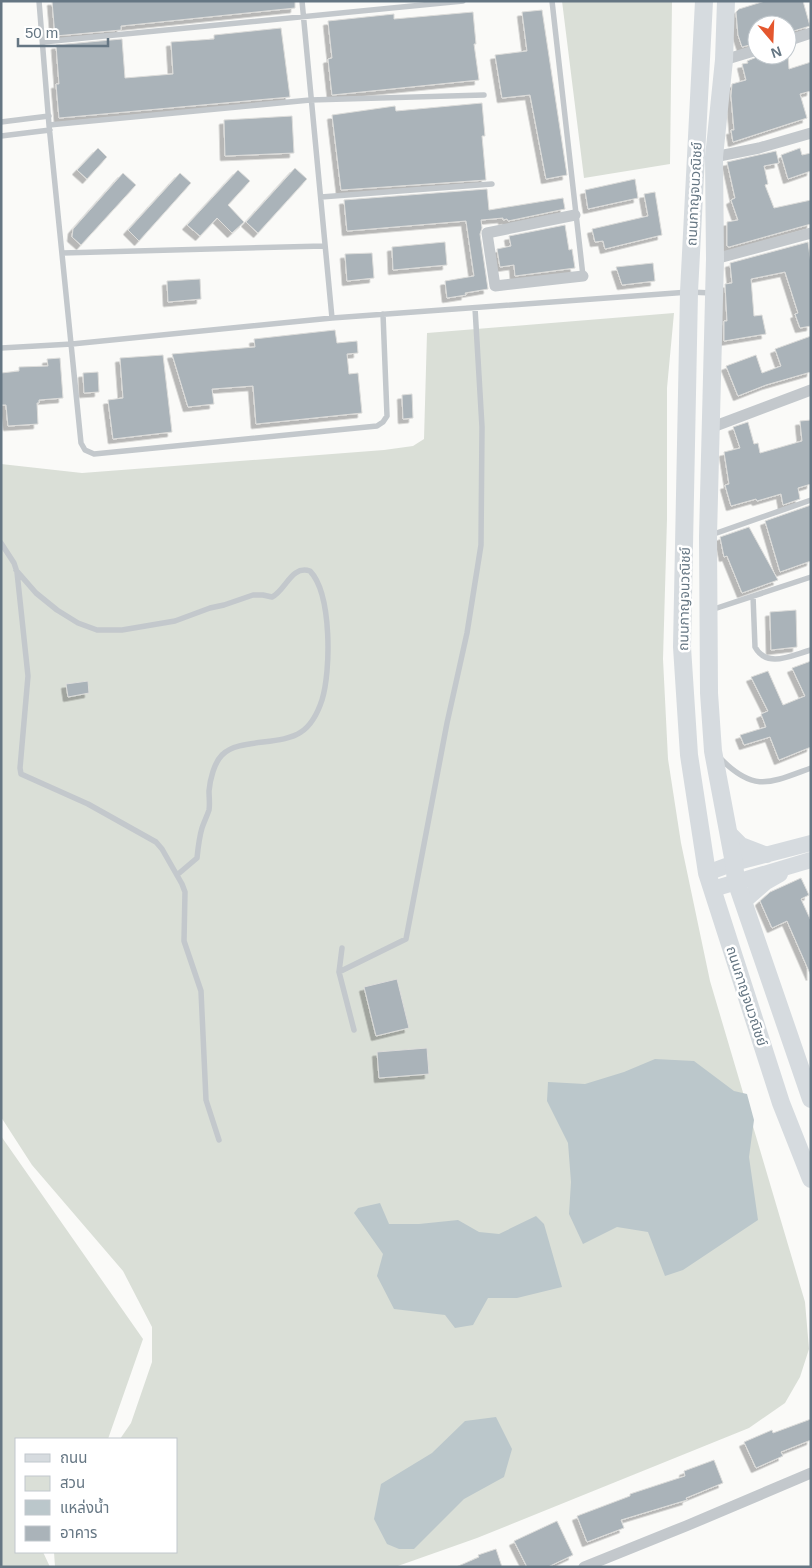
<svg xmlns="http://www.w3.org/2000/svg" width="812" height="1568" font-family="Arial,'Noto Sans Thai',sans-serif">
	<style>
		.green { fill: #dadfd7 }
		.water { fill: #bbc7cb }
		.building { fill: #aab3b9; stroke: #dcdcda; filter: url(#shadow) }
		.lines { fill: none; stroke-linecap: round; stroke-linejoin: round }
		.lane { stroke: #c3c8cc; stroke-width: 5.5 }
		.street { stroke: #c3c8cc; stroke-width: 11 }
		.secondary { stroke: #d6dbdf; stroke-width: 16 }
		.primary { stroke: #d6dbdf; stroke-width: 18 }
		.labels { text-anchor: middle; stroke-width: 5; stroke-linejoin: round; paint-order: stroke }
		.street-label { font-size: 14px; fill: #657683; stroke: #fff }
	</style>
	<defs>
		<filter id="shadow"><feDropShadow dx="-4.5" dy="4.5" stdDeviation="0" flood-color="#0004"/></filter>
	</defs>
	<rect width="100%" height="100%" fill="#fafaf8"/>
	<path class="green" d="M562,1h110l-2,163 -86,14z
		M674,313l-7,75v131l-4,140 5,100 13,84 29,138 95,321 4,47 -9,28 -15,26 -36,25 -272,110 -82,29h-340l-1,-15h122v-113h-56l11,-16 21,-61v-35l-29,-56 -91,-106 -31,-48v-653l81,9 302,-23 29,-4 11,-7 3,-106z
		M1,1136l142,203 -35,100h-92v113h27l7,15h-49z"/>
	<path class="water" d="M655,1059l39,2 40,30 13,3 7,26 -5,37 9,63 -75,50 -18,6 -17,-44 -31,-5 -34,17 -14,-30 2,-32 -3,-39 -21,-42 1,-19 37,2 39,-12z
		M380,1203l9,21h30l39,-4 21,12 20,2 37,-18 8,8 18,63 -45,11h-29l-15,27 -18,3 -10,-13 -51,-6 -17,-33 6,-22 -29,-41 4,-5z
		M496,1417l16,32 -8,28 -40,22 -50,50h-15l-12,-5 -13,-25 7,-35 51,-31 33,-32z"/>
	<path class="building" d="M52,1h243v7l-174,18v4l-66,6z
		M765,1h38l7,25 -23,7v-8h-8l-1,-3 -10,3h-11v18l-15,4 -4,-12 -2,-23 3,-3z
		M542,10l25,165 -21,4 -16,-84 -28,3 -7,-43 32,-4 -5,-39z
		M473,12l3,32h-2l5,36 -147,15 -4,-36 4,-1 -4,-37 66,-7v5z
		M281,28l9,69 -231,21 -3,-34h3l-3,-39 66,-6 3,39 48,-4 -2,-32 43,-3v-4z
		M762,55h26l1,14 22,-7v29l-11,3 7,24 -74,24 -2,-12h3l-3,-34 1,-12 14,-4 -4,-16 6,-1 -1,-2z
		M482,103l3,33h-3l4,44 -145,10 -9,-75 63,-9 1,5z
		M292,116l2,37 -69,3 -1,-36z
		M98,148l9,9 -20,22 -10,-9z
		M800,148l2,7 9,-2v18l-23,8 -7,-24z
		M776,151l3,12 -15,3 4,18 -3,1 9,23 37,-8v24l-82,23 -2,-1v-24l11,-2 -7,-20 4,-2 -8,-36z
		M295,168l12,11 -49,54 -12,-11z
		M238,170l12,11 -22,24 16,17 -12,11 -15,-15 -17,18 -13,-11z
		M123,173l13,12 -55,60 -9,-8 1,-8z
		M180,173l11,10 -52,58 -11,-11z
		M635,179l3,19 -50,11 -3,-19z
		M487,189l2,21 74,-12 2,11 -57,12 -1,-2 -4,1v-2l-22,2 1,8 -2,6 8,55 -23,4 1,2 -19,3 -2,-17 29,-5 -8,-55 -119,10 -3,-31z
		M655,192l7,43 -57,14 -2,-8 -8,1 -3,-13 56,-13 -4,-22z
		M565,225l4,25 3,-1 3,19 -60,8 -1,-11 -14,2 -3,-18 14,-3 -2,-10z
		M445,242l2,23 -54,5 -1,-23z
		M808,242l3,22v62l-11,2 -5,-14 3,-1 -13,-41 -34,7 3,37 8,-1 4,19 -42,7v-20h3l-2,-37 7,-1 -2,-20z
		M372,253l2,25 -27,3 -2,-27z
		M653,263l2,18 -33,4 -6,-18z
		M200,279l1,20 -33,3 -1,-21z
		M335,330l2,13 20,-2 1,12 -11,1 2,20 9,-1 4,40 -106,11 -3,-38 -41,3 2,15 -26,3 -16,-53 83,-7 -1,-8z
		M811,336v36l-45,13 -28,11 -12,-30 30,-11 6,18 19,-7 -6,-17z
		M163,355l9,77 -59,7 -5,-39 15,-2 -3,-40z
		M60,358l3,40 -24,2v3h-2l1,21 -30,2 -2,-21h-5v-32l18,-2v-4l29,-1 -1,-7z
		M98,372l1,20 -15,1 -1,-20z
		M412,394l1,24 -10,1 -1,-24z
		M811,420v64l-13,4 2,11 -17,6 -2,-11 -24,7 -1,-2 -25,7 -6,-21 4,-1 -5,-32 16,-4 -7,-21 15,-5 6,22 4,-1 2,10 42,-12 -2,-20z
		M811,505v56l-31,11 -15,-51z
		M749,527l29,53 -36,13 -15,-37 -3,1 -4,-20z
		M796,610l1,37 -26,3 -1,-38z
		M811,661v86l-32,13 -9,-23 -26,8 -4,-10 26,-8 -5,-13 7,-3 -17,-34 17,-6 15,34 22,-9 -13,-28z
		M88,681l1,12 -21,4 -2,-13z
		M801,878l8,17 -8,4 10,22v55l-24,-55 -15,7 -12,-27 10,-9z
		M397,979l12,49 -33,8 -12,-49z
		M427,1048l2,26 -50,4 -2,-26z
		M811,1419v21l-30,12 2,4 -27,12 -12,-26 28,-12 1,3z
		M714,1460l9,23 -37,15 1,2 -66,20 3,8 -37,14 -10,-26 53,-20v-2l55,-18 -1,-5z
		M557,1521l16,34 -25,12h-21l-13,-26z
		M496,1549l6,18h-46l23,-10 -1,-2z"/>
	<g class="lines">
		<path class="lane" d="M39,1l10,124 32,318 4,7 9,4 283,-28 6,-4 4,-6 -4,-102
			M302,1l30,317
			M552,1l31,275
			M43,42l420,-41
			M1,122l48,-6
			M49,125l261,-25 174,-5
			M1,136l49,-6
			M321,197l171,-13
			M62,253l262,-7
			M1,348l71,-4 260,-26 357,-26 23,1
			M711,535l100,-35
			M1,543l13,20 3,9 11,104 -8,92 1,6 67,30 68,38 6,7 20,35 3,8 -1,49 17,50 5,109 13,40
			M16,570l20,23 21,17 21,13 19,7h25l53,-9 35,-13 14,-3 29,-10h10l9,2c14,-7 19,-32 38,-26 22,23 21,100 12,129 -4,12 -10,25 -21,32 -20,14 -63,6 -79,23 -8,8 -12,25 -13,36 0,6 1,13 0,19 -2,6 -5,12 -7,18 -3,10 -4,20 -5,30l-20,17
			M753,596l2,51c12,22 37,8 56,3
			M711,610l100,-33
			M720,758c34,35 50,25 91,10
			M342,948l-3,24 15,58
			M339,972l67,-33 41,-216 20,-90 14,-88 1,-118 -7,-119"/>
		<path class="street" d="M787,41l24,-8
			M724,60l33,-10
			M714,157l45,-9 52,-15
			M575,215l-88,18 8,53 88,-10
			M715,259l96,-26
			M710,428l101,-38
			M584,1567l102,-41 125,-53"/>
		<path class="secondary" d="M729,833l12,12 26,10
			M707,873l27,-10 77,-20
			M713,889l98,-29
			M743,902l23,-20 14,-8"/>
		<path class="primary" d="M704,1l-15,291 -7,355 7,108 18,118 74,230 30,76
			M726,1l-2,59 -10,97 1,102 -7,277 1,157 4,58 21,112 2,18 75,218"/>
	</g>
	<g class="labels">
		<g class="street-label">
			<text transform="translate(694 194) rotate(-87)" y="5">ถนนกาญจนวณิชย์</text>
			<text transform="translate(684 599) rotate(-89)" y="5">ถนนกาญจนวณิชย์</text>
			<text transform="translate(747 996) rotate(72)" y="5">ถนนกาญจนวณิชย์</text>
		</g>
	</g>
	<rect width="812" height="1568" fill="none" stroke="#657683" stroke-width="5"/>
	<rect x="15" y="1438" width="162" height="115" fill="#ffffff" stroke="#c1c8cd"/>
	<rect x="25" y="1454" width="25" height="8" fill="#d6dbdf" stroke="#c1c8cd"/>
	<text x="60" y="1463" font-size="15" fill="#657683">ถนน</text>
	<rect x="25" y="1476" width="25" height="15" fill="#dadfd7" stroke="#c1c8cd"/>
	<text x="60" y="1488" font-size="15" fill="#657683">สวน</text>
	<rect x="25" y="1500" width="25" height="15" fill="#bbc7cb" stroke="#c1c8cd"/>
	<text x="60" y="1513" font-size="15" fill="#657683">แหล่งน้ำ</text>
	<rect x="25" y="1526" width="25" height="15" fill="#aab3b9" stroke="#c1c8cd"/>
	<text x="60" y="1538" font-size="15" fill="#657683">อาคาร</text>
	<g transform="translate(772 40) rotate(161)"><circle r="24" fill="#ffffff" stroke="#c1c8cd"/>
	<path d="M0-4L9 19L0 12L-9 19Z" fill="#e4572e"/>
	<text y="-8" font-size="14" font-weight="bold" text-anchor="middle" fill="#657683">N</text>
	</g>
	<path d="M18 38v8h90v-8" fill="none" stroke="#657683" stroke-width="2.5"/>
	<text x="25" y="38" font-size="15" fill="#657683" stroke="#ffffff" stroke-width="4" paint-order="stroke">50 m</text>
</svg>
